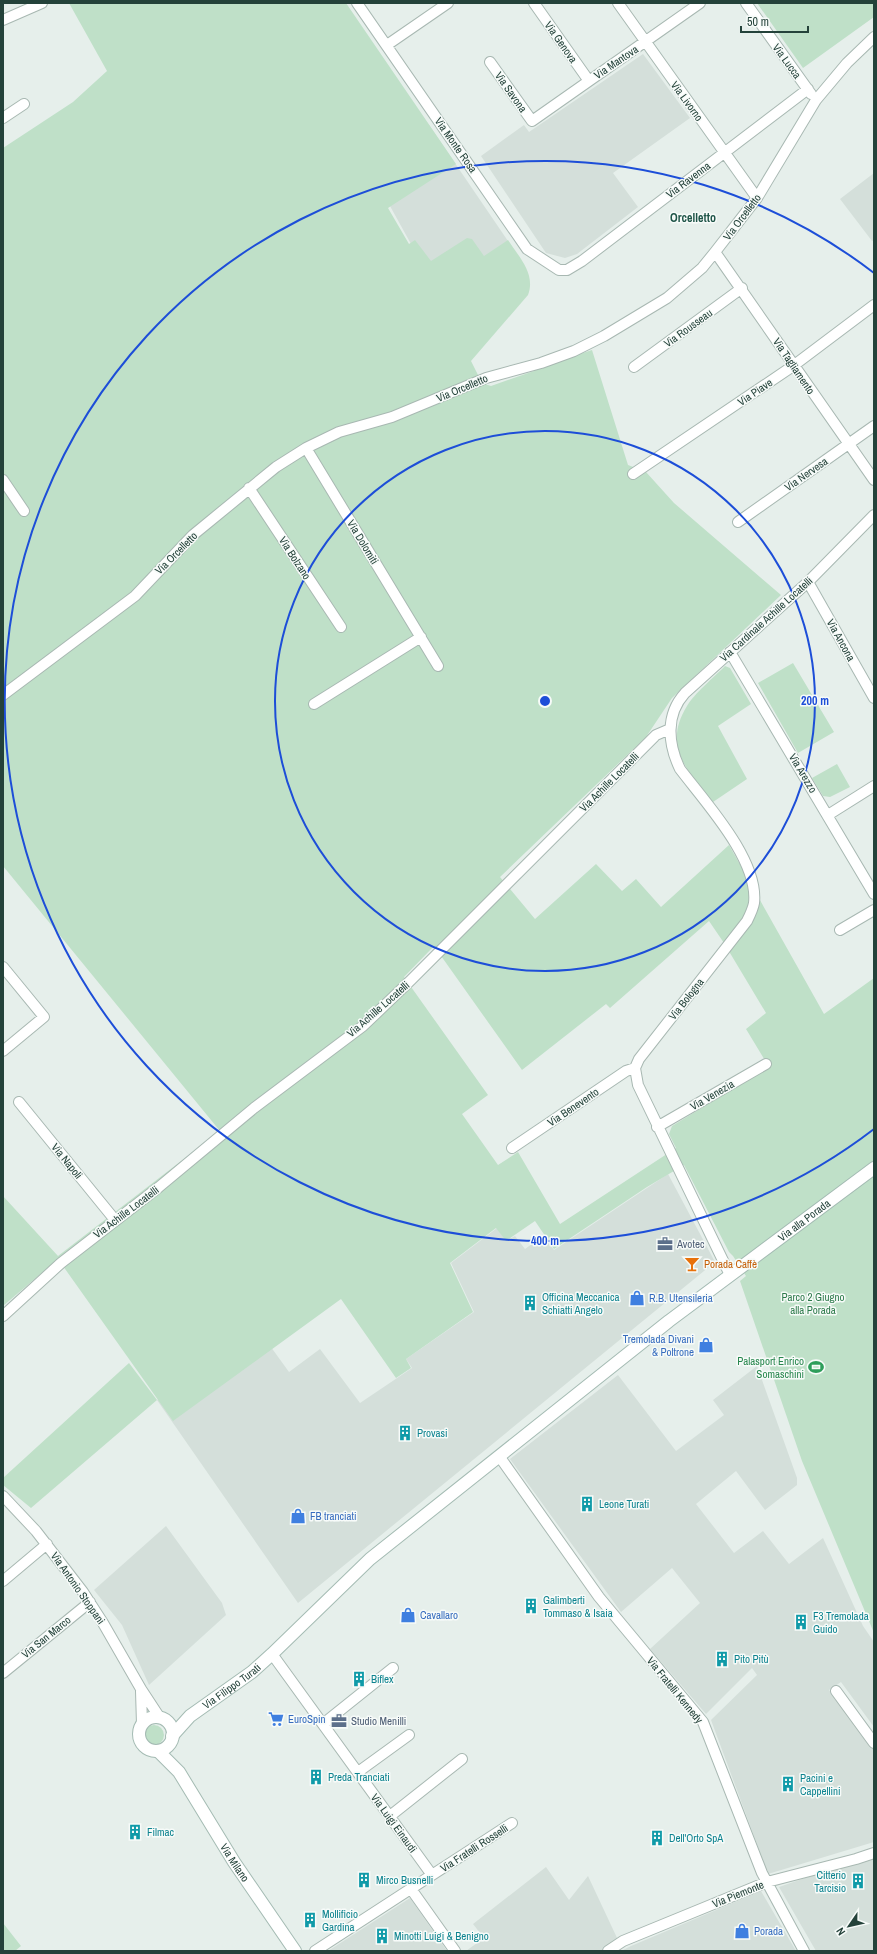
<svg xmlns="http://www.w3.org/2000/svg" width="877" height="1954" font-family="'Archivo Narrow',sans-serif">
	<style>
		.built { fill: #d4dfda }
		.green { fill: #bfe0c8; fill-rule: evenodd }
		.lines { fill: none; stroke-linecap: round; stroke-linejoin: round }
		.street-casing { stroke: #a8b8b2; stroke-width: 12 }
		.secondary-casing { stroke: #a4bbb3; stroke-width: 14 }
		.street { stroke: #fff; stroke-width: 10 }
		.secondary { stroke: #fff; stroke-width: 12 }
		.ring { fill: none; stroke: #1d4ed8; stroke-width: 2 }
		.labels { text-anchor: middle; stroke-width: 3; stroke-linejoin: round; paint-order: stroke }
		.street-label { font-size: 11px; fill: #24423a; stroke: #f7fbf9 }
		.service-label { font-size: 11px; fill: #4e5e75; stroke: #f7fbf9; text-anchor: start }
		.food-label { font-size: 11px; fill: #c56008; stroke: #f7fbf9; text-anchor: start }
		.culture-label { font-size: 11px; fill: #0d838f; stroke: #f7fbf9; text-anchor: start }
		.park-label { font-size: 11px; fill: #2d7a4b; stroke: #f7fbf9 }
		.shop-label { font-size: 11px; fill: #366cbe; stroke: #f7fbf9; text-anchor: start }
		.leisure-label { font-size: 11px; fill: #27864d; stroke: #f7fbf9; text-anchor: end }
		.neighbourhood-label { font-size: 12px; font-weight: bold; fill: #1f5548; stroke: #f7fbf9 }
		.centre { fill: #1d4ed8; stroke: #f7fbf9; stroke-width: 2 }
		.ring-label { font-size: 12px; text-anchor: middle; font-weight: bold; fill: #1d4ed8; stroke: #f7fbf9; stroke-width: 3; stroke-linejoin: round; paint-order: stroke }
	</style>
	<rect width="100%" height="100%" fill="#e6efeb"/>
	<path class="built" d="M643,54l47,64 -77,55 25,34 -61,47 -12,4 -19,-5 -65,-97 43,-31 5,7z
		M429,125l81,119 -71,38 -23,-40 -5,2 -21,-38 30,-75z
		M874,173v67l-2,1 -32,-42z
		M668,1174l47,88 -417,341 -141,-203 98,-75 34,47 31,-23 40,54 52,-35 -6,-9 68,-47 -23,-49 46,-35 9,13 9,-5 10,13 18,-13 11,14z
		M757,1366l40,112v7l-32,25 -29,-39 -40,33 38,49 29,-22 26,33 34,-26 40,88 11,16v85l-33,-45 -12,8 45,60v92l-106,32 -57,-154 46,-45 -5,-7 -46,46 -56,-65 50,-46 -28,-35 -51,44 -111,-153 108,-84 58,76 48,-36 -11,-15z
		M166,1526l56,77 4,12 -77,70 -27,-60 -28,-35z
		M874,1854v97h-58l-37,-64z
		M546,1867l23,33 19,-24 30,64 -17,11h-135l18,-13 -11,-14z
		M761,1891l35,60h-175l10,-5z
		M410,1898l37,53h-119z"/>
	<path class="green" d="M69,3h277l110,161 -68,44 21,36 6,-4 16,21 36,-23 5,1 12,17 24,-16c11,17 28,34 20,55l-57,66 11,22 9,3 43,-15v-2l58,-19 36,115 18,7 28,31 107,92 -109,103 -26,39 -146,140 35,42 61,-55 26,27 14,-12 25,28 68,-62 95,169 50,-36v655l-72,-172 -62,-180 6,-5 -13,-20 -4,-4 -45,-87 -37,22 -93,62 -19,-28 -29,20 -10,-13 -46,35 23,49 -67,47 5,9 -15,10 -55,-79 -168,122 -115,-162 -55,47v-110l55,60 162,-125 -217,-265v-718l70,-46 34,-31zM709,921l15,22 42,70 -20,16 23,38 -97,59 -3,8 7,14 -116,76 -42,-72 -20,13 -36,-51 26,-19 -84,-118 30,-31 88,124 84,-66 4,4z
		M757,3h117v14l-71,51z
		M793,663l41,69 -36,21 -40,-70z
		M725,666l5,2 21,36 -33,22 29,53 -34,23c-25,-30 -51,-56 -26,-96 7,-12 27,-29 38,-40z
		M837,764l13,23 -20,10 -7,-1 -11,-18z
		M129,1363l28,37 -126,108 -28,-23v-7z
		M144 1735a10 10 0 1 1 20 0a10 10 0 1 1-20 0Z
		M3,1923l18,23 -6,5h-12z"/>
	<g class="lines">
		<defs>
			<path id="street" d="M357,3l170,246 32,21h8l15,-9 226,-172
				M534,3l55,78
				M618,3l139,195
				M746,3l65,91
				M3,20l39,-17
				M387,45l61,-42
				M490,62l42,59 168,-118
				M3,118l21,-14
				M715,252l159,228
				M634,367l108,-79
				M306,448l132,218
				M633,474l160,-108 81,-61
				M3,480l21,31
				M249,488l92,139
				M738,522l136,-96
				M808,582l66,116
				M730,652l144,242
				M3,695l132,-99 58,-61 83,-68 30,-19 33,-16 53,-15 94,-39 55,-15 33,-12 30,-15 63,-38 35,-30 13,-16 42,-54 59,-98 31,-37 27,-26
				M314,704l107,-67
				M828,815l46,-29
				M840,930l34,-20
				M3,967l41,50 -41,34
				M19,1102l96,118
				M657,1127l109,-63
				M512,1148l114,-77 9,-3
				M730,1275l-92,-190 -3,-17 4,-9 108,-138c3,-6 6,-12 7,-18 5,-43 -49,-101 -74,-134 -12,-25 -15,-54 5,-76l123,-111 66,-67
				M3,1316l58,-53 98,-76 95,-79 109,-82 48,-46 245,-245 14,-6
				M499,1456l100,141 104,125 59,151 42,78
				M3,1496l33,35 47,61 20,31 38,66 19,29
				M3,1581l44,-37
				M272,1654l160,221
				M3,1673l87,-71
				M141,1691l1,33
				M836,1691l38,52
				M323,1724l70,-56
				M358,1772l51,-37
				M390,1816l72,-57
				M411,1889l44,62
				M315,1951l197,-128
				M608,1951l15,-10 144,-59 89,-23 18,-6"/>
			<g id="secondary">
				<circle cx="156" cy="1734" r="17"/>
				<path id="s1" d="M172,1736l18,-20 62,-44 20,-18 98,-95 299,-238 205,-153"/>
				<path id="s2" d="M158,1751l21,21 55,90 61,89"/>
			</g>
		</defs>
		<use href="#street" class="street-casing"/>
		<use href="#secondary" class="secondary-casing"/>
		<use href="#street" class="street"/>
		<use href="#secondary" class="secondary"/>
	</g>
	<g class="ring">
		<circle cx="545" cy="701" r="270"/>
		<path d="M874 1129A540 540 0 1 1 874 273"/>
	</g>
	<defs>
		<symbol id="office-bare" viewBox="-9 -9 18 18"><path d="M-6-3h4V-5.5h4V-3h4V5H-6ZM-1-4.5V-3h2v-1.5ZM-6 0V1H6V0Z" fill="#5c6f8a" stroke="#f7fbf9" stroke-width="2.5" paint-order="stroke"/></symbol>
		<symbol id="bar-bare" viewBox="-9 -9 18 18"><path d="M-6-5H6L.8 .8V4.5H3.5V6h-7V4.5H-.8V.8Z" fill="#e8710a" stroke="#f7fbf9" stroke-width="2.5" paint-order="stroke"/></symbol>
		<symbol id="shop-bare" viewBox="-9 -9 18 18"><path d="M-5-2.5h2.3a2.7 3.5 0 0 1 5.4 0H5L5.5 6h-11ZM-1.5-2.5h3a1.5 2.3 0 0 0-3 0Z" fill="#3f7fe0" stroke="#f7fbf9" stroke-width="2.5" paint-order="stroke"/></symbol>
		<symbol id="building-bare" viewBox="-9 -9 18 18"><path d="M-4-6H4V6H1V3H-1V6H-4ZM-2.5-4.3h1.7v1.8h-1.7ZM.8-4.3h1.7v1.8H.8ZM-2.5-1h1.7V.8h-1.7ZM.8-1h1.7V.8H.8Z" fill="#0f9aa8" stroke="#f7fbf9" stroke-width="2.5" paint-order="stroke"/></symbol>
		<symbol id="stadium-bare" viewBox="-9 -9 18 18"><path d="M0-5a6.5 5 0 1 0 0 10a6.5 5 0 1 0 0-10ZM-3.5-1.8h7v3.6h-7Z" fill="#2e9e5b" stroke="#f7fbf9" stroke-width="2.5" paint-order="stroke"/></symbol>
		<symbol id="supermarket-bare" viewBox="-9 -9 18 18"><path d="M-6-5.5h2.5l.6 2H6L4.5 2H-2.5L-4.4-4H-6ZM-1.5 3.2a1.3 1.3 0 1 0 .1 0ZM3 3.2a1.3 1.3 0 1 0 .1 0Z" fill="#3f7fe0" stroke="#f7fbf9" stroke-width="2.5" paint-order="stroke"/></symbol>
	</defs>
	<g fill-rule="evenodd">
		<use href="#office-bare" x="654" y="1233" width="22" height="22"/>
		<use href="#bar-bare" x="681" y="1253" width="22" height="22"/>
		<use href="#shop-bare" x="626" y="1287" width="22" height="22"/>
		<use href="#building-bare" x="519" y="1292" width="22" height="22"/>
		<use href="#shop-bare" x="695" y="1334" width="22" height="22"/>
		<use href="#stadium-bare" x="805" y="1356" width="22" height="22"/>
		<use href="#building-bare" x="394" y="1422" width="22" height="22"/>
		<use href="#building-bare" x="576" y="1493" width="22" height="22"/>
		<use href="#shop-bare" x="287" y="1505" width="22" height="22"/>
		<use href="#building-bare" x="520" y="1595" width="22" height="22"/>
		<use href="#shop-bare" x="397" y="1604" width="22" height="22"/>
		<use href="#building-bare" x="790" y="1611" width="22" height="22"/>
		<use href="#building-bare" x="711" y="1648" width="22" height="22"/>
		<use href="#building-bare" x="348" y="1668" width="22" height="22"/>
		<use href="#supermarket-bare" x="265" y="1708" width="22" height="22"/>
		<use href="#office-bare" x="328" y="1710" width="22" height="22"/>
		<use href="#building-bare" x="305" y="1766" width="22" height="22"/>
		<use href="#building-bare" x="777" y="1773" width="22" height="22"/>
		<use href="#building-bare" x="124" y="1821" width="22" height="22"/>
		<use href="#building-bare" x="646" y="1827" width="22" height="22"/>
		<use href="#building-bare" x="353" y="1869" width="22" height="22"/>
		<use href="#building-bare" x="847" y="1870" width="22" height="22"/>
		<use href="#building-bare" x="299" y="1909" width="22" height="22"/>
		<use href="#shop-bare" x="731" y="1920" width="22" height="22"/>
		<use href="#building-bare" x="371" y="1925" width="22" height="22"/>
	</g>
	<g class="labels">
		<g class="street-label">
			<text transform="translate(561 42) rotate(55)" y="4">Via Genova</text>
			<text transform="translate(787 61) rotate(54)" y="4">Via Lucca</text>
			<text transform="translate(616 62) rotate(-34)" y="4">Via Mantova</text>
			<text transform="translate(511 92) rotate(55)" y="4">Via Savona</text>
			<text transform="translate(687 101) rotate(54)" y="4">Via Livorno</text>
			<text transform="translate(456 145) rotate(55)" y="4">Via Monte Rosa</text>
			<text transform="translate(688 180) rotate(-37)" y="4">Via Ravenna</text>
			<text transform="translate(742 217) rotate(-53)" y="4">Via Orcelletto</text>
			<text transform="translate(688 328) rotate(-36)" y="4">Via Rousseau</text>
			<text transform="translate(794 366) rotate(56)" y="4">Via Tagliamento</text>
			<text transform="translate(462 388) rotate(-23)" y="4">Via Orcelletto</text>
			<text transform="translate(755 392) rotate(-34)" y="4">Via Piave</text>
			<text transform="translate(806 474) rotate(-35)" y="4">Via Nervesa</text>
			<text transform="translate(363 542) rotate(59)" y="4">Via Dolomiti</text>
			<text transform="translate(176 553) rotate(-45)" y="4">Via Orcelletto</text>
			<text transform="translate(295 558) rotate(57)" y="4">Via Bolzano</text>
			<text transform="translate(766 619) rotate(-42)" y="4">Via Cardinale Achille Locatelli</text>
			<text transform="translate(841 640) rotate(61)" y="4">Via Ancona</text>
			<text transform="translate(803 773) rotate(59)" y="4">Via Arezzo</text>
			<text transform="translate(609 782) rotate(-45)" y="4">Via Achille Locatelli</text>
			<text transform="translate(686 999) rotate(-52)" y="4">Via Bologna</text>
			<text transform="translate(378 1009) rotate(-41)" y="4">Via Achille Locatelli</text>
			<text transform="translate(712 1095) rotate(-30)" y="4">Via Venezia</text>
			<text transform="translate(573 1107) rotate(-34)" y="4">Via Benevento</text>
			<text transform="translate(67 1161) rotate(51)" y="4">Via Napoli</text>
			<text transform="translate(126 1212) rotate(-37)" y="4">Via Achille Locatelli</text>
			<text dy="4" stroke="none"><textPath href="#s1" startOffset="817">Via alla Porada</textPath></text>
			<text transform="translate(78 1588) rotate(55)" y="4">Via Antonio Stoppani</text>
			<text transform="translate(46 1637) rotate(-39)" y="4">Via San Marco</text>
			<text dy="4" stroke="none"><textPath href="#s1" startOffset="78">Via Filippo Turati</textPath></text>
			<text transform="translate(675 1690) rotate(51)" y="4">Via Fratelli Kennedy</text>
			<text transform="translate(394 1823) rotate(54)" y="4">Via Luigi Einaudi</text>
			<text transform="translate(474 1848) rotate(-33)" y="4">Via Fratelli Rosselli</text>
			<text dy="4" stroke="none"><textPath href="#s2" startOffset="136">Via Milano</textPath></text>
			<text transform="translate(738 1894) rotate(-22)" y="4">Via Piemonte</text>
		</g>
		<g class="service-label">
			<text x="677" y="1248">Avotec</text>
			<text x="351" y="1725">Studio Menilli</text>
		</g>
		<g class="food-label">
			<text x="704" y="1268">Porada Caffè</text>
		</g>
		<g class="culture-label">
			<text x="542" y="1301">Officina Meccanica<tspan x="542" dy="13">Schiatti Angelo</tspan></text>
			<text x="417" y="1437">Provasi</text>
			<text x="599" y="1508">Leone Turati</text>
			<text x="543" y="1604">Galimberti<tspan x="543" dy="13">Tommaso &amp; Isaia</tspan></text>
			<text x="813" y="1620">F3 Tremolada<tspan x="813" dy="13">Guido</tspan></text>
			<text x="734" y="1663">Pito Pitù</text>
			<text x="371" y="1683">Biflex</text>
			<text x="328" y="1781">Preda Tranciati</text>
			<text x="800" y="1782">Pacini e<tspan x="800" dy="13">Cappellini</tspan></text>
			<text x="147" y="1836">Filmac</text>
			<text x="669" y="1842">Dell'Orto SpA</text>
			<text x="846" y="1879" text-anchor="end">Citterio<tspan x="846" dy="13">Tarcisio</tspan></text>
			<text x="376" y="1884">Mirco Busnelli</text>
			<text x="322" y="1918">Mollificio<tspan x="322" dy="13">Gardina</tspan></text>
			<text x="394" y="1940">Minotti Luigi &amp; Benigno</text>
		</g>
		<g class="park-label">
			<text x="813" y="1301">Parco 2 Giugno<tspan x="813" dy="13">alla Porada</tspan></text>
		</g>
		<g class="shop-label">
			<text x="649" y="1302">R.B. Utensileria</text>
			<text x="694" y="1343" text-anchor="end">Tremolada Divani<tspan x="694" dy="13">&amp; Poltrone</tspan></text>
			<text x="310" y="1520">FB tranciati</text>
			<text x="420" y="1619">Cavallaro</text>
			<text x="288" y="1723">EuroSpin</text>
			<text x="754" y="1935">Porada</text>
		</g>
		<g class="leisure-label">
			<text x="804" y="1365">Palasport Enrico<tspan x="804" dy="13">Somaschini</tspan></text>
		</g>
		<g class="neighbourhood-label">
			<text x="693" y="222">Orcelletto</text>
		</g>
	</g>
	<circle cx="545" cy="701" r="6" class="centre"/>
	<g class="ring-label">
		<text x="815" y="705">200 m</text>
		<text x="545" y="1245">400 m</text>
	</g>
	<rect width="877" height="1954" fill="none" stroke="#24423a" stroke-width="8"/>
	<g transform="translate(849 1926) rotate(236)" stroke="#f7fbf9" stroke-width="3" paint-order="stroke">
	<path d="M0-3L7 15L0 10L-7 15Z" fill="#24423a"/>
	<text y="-6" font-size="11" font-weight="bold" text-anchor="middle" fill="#24423a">N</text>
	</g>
	<path d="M741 26v6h67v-6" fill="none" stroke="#24423a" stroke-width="2"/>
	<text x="747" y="26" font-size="12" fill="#24423a" stroke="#f7fbf9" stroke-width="3" paint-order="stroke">50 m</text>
</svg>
